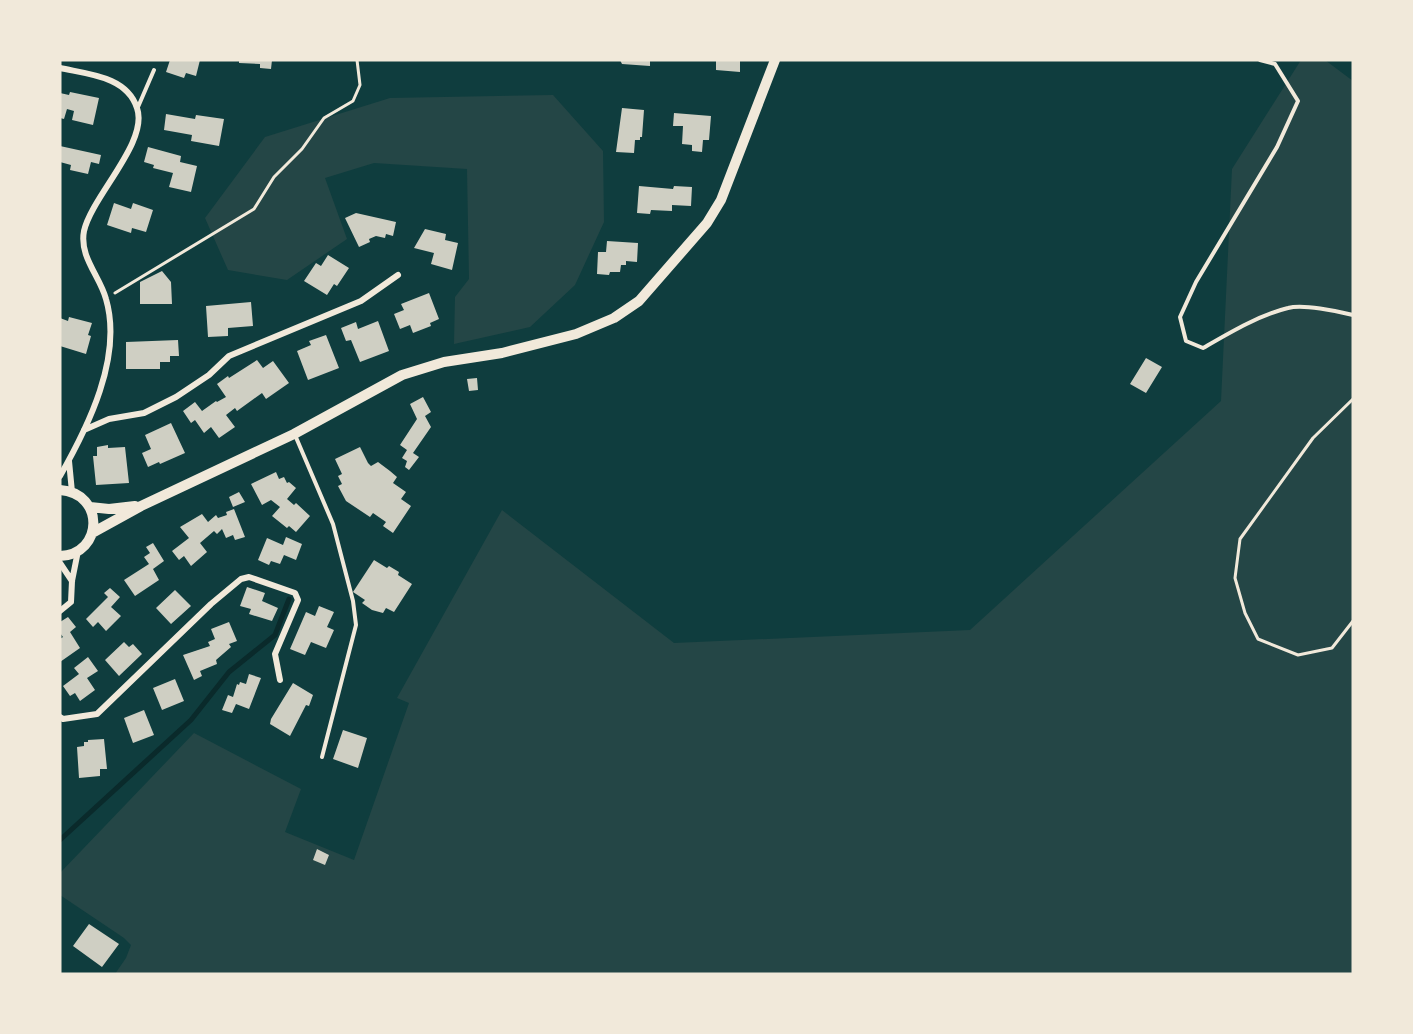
<svg xmlns="http://www.w3.org/2000/svg" width="1413" height="1034" font-family="Ubuntu,sans-serif">
	<style>
		.green { fill: #244646 }
		.lines { fill: none; stroke-linecap: round; stroke-linejoin: round }
		.stream { stroke: #0a2a2b; stroke-width: 5 }
		.building { fill: #cfcfc3 }
		.path { stroke: #f1e9da; stroke-width: 3 }
		.service { stroke: #f1e9da; stroke-width: 4 }
		.minor { stroke: #f1e9da; stroke-width: 6 }
		.tertiary { stroke: #f1e9da; stroke-width: 10 }
	</style>
	<rect width="100%" height="100%" fill="#0f3d3e"/>
	<path class="green" d="M1301,60h24l28,21v893h-1238l11,-16 5,-13 -7,-7 -64,-43v-22l134,-140 107,56 -16,43 69,28 55,-157 -12,-5 105,-188 172,133 296,-13 251,-229 11,-232z
		M553,95l50,56 1,71 -29,63 -45,42 -76,17 1,-47 14,-18 -2,-110 -93,-6 -49,15 22,61 -60,41 -59,-10 -23,-52 60,-81 125,-39z"/>
	<g class="lines">
		<path class="stream" d="M60,840l131,-120 38,-48 46,-37 14,-36"/>
	</g>
	<path class="building" d="M170,60h30l-4,16 -10,-3 -2,5 -18,-6z
		M239,60h33l-1,9 -11,-1v-4l-21,-1z
		M620,60h30v6l-28,-2z
		M716,60h24v12l-24,-2z
		M70,92l29,6 -6,27 -21,-5 2,-9 -7,-2 -3,10 -4,-1v-25l9,2z
		M622,108l22,2 -2,27h-2v3h-5l-1,13 -18,-1z
		M674,113l37,3 -2,24h-6l-1,12 -10,-1v-6l-10,-1 1,-18h-10z
		M166,114l29,5 1,-4 28,4 -5,27 -28,-5 1,-6 -28,-5z
		M60,146l41,9 -2,9 -8,-2 -3,12 -18,-4 1,-5 -11,-3z
		M148,147l33,9 -1,6 17,4 -6,26 -22,-5 4,-14 -20,-5 1,-3 -10,-3z
		M639,186l34,3 1,-3 18,1 -1,19 -19,-1v6l-21,-1 -1,4 -13,-1z
		M114,203l17,6 2,-6 20,7 -7,22 -14,-4 -1,5 -24,-8z
		M356,213l40,9 -3,14 -7,-2 -1,4 -9,-2 -7,3 1,3 -11,5 -14,-29z
		M425,229l21,5 -1,6 13,3 -6,27 -21,-6 3,-11 -20,-5z
		M607,241l31,2 -1,19 -11,-1v4h-5l-1,7h-10l-1,3 -12,-1 1,-22h8z
		M328,255l21,13 -12,18 -3,-2 -7,11 -23,-14 12,-18 5,3z
		M162,271l9,11 1,22h-32v-22z
		M429,293l10,26 -9,4 1,3 -18,7 -3,-8 -10,4 -6,-15 10,-4 -3,-6z
		M251,302l2,24 -25,2v8l-20,1 -2,-31z
		M69,317l23,6 -4,12 3,1 -5,18 -26,-8v-28l8,3z
		M378,321l11,30 -29,11 -9,-22 -5,1 -5,-13 15,-6 2,7z
		M326,335l13,33 -31,12 -11,-29 14,-6 -2,-4z
		M178,340l1,16h-9v6h-10v7h-34v-27z
		M1146,358l16,9 -16,26 -16,-9z
		M257,360l6,8 10,-7 16,22 -23,16 -4,-6 -25,18 -2,-3 -9,7 9,12 -16,11 -8,-11 -7,6 -9,-13 -4,3 -8,-12 12,-9 7,9 14,-10 1,1 9,-5 -9,-13 11,-8 1,2z
		M477,378l1,12 -9,1 -2,-12z
		M423,397l8,15 -6,4 6,11 -18,26 6,4 -10,13 -4,-3 2,-6 -5,-3 5,-8 -7,-5 17,-26 -7,-15z
		M171,423l14,30 -25,11 -1,-2 -11,5 -6,-14 9,-4 -6,-14z
		M108,445v3l17,-1 4,36 -33,2 -3,-29h4v-9z
		M360,447l8,16 3,3 7,-4 12,9 7,6 -4,6 13,9 -5,7 10,7 -18,27 -10,-7 3,-4 -13,-9 -3,4 -24,-16 -8,-15 4,-2 -4,-8 4,-2 -7,-15z
		M276,472l3,7 5,-2 3,6 2,-1 7,6 -9,11 7,6 2,-2 14,13 -14,16 -7,-6 -2,2 -15,-12 8,-9 -9,-7 -9,5 -11,-21z
		M239,492l6,10 -12,5 -4,-10z
		M234,509l11,28 -10,3 -2,-5 -7,3 -4,-9 -5,5 -3,-3 -14,12 7,9 -16,14 -7,-10 -5,4 -7,-9 17,-13 -9,-11 22,-13 6,8 8,-7 2,3 9,-3 -1,-3z
		M286,537l16,7 -6,16 -12,-5 -4,9 -9,-3 -2,4 -11,-5 9,-22 16,7z
		M153,543l11,18 -11,8 6,11 -24,16 -11,-16 25,-16 -5,-7 6,-4 -4,-6z
		M374,560l13,8 2,-2 10,6 -1,3 14,9 -18,28 -8,-4 -3,5 -11,-3 -10,-7 3,-3 -12,-8z
		M247,587l18,6 -3,8 16,7 -6,13 -23,-7 2,-5 -11,-3z
		M110,588l10,9 -9,10 10,9 -15,15 -8,-9 -5,5 -7,-8 22,-22 -4,-4z
		M175,590l16,16 -20,18 -15,-16z
		M319,606l15,6 -7,15 7,3 -8,18 -15,-6 -6,13 -15,-6 16,-37 9,4z
		M68,617l8,10 -6,5 10,16 -20,14v-23l3,-2 -3,-4v-11z
		M229,622l8,19 -8,3 2,3 -15,13 1,4 -17,7 2,5 -8,4 -11,-25 27,-9 -2,-4 7,-3 -4,-10z
		M124,642l5,5 4,-3 9,10 -23,22 -14,-16z
		M88,657l10,14 -11,7 8,12 -15,11 -5,-8 -5,3 -7,-10 16,-12 -5,-6z
		M249,674l12,4 -12,31 -13,-5 -4,9 -10,-3 6,-15 5,2 4,-13 2,1 1,-3 6,2z
		M175,679l9,22 -22,9 -9,-22z
		M293,683l20,12 -4,11 -3,-1 -16,31 -20,-12 1,-5z
		M144,710l10,25 -21,8 -9,-25z
		M343,730l24,8 -9,30 -25,-9z
		M104,739l3,30h-7v7l-21,2 -2,-31 7,-1v-4h4v-2z
		M317,849l12,6 -4,10 -12,-5z
		M89,924l30,20 -17,23 -29,-21z"/>
	<g class="lines">
		<path class="path" d="M115,293l139,-84 20,-32 28,-28 22,-31 29,-17 7,-16 -3,-25
			M1353,399l-40,39 -73,101 -5,39 10,35 13,26 40,16 34,-7 21,-27"/>
		<path class="service" d="M1260,60l15,4 23,37 -21,46 -81,135 -16,35 6,24 17,7c26,-15 56,-33 85,-40 15,-4 49,3 65,7
			M138,107l16,-37
			M295,435l38,89 20,77 3,24 -34,132"/>
		<path class="minor" d="M60,68c27,6 67,8 77,40 12,34 -45,88 -53,123 -5,26 16,45 22,68 17,58 -18,128 -46,177
			M84,430l25,-11 35,-6 32,-16 33,-22 20,-19 132,-55 37,-26
			M69,461l3,31
			M60,563l12,18
			M60,611l11,-9 1,-21 6,-30
			M60,717l3,2 34,-5 114,-110 30,-25 8,-2 46,16 3,7 -23,54 5,26"/>
		<path class="tertiary" d="M60,490c45,3 44,64 0,66
			M90,507l19,2 26,-3
			M92,533l49,-27 153,-72 108,-59 42,-13 58,-9 74,-19 38,-16 25,-17 68,-78 14,-23 54,-140"/>
	</g>
	<rect width="1413" height="1034" fill="none" stroke="#f1e9da" stroke-width="123"/>
</svg>
